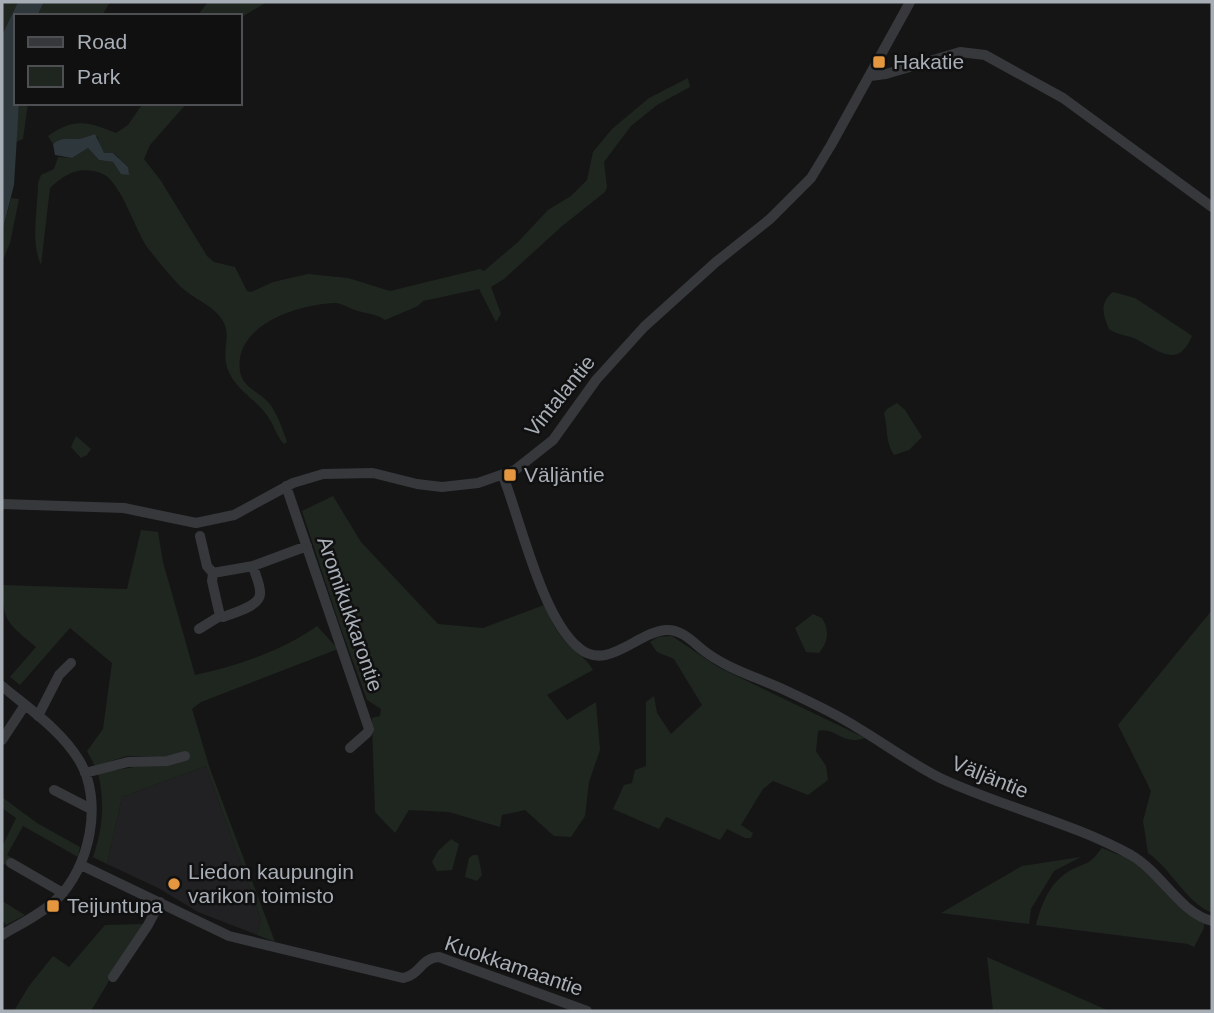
<svg xmlns="http://www.w3.org/2000/svg" width="1214" height="1013" font-family="Arial,sans-serif">
	<style>
		.built { fill: #212123 }
		.green { fill: #1f261f }
		.water { fill: #2e373b }
		.lines { fill: none; stroke-linecap: round; stroke-linejoin: round }
		.minor { stroke: #36383b; stroke-width: 10 }
		.poi-dot { fill: #e4973f; stroke: #101011; stroke-width: 2.5 }
		.labels { text-anchor: middle; stroke-width: 5; stroke-linejoin: round; paint-order: stroke }
		.poi-label { font-size: 21px; fill: #a8aeb6; stroke: #101011; text-anchor: start }
		.street-label { font-size: 21px; fill: #a8aeb6; stroke: #101011 }
	</style>
	<rect width="100%" height="100%" fill="#151516"/>
	<path class="built" d="M206,766l55,154 -4,15 -59,-23 -40,-24 -51,-24 15,-67z"/>
	<path class="green" d="M2,2h16l-16,33z
		M44,2h66l-8,14h-65z
		M208,2h59l-27,16v-2h-43z
		M688,78l2,9 -33,18 -26,21 -27,36 3,25 -2,5 -44,35 -57,52 -13,8 10,27 -5,8 -17,-33 -56,12 -5,5 -33,14c-10,-7 -19,-6 -30,-10 -7,-2 -13,-7 -20,-7 -36,1 -102,22 -95,68 3,19 23,21 32,36 6,10 11,23 15,35l-3,2c-7,-7 -10,-19 -16,-27 -13,-20 -37,-29 -42,-54 -3,-15 5,-28 -3,-42 -9,-15 -24,-19 -37,-30 -9,-6 -32,-35 -39,-44 -12,-18 -26,-64 -44,-73 -21,-9 -38,-1 -53,14l-9,77c-11,-25 -3,-55 -3,-82l3,-8 13,-6 4,-12 14,1 16,-10 11,12 14,2 9,12 6,-7 -14,-14h-10l-5,-5 -1,-11c-8,-1 -12,2 -20,2 -10,1 -15,-1 -25,5l-5,-8c26,-19 41,-14 68,-3l12,-8 15,-22h44l-37,42 -6,14 17,22 46,75 7,6 21,5 12,24 4,1 22,-10 35,-8 40,4 42,13 90,-22 4,2 34,-29 30,-32 23,-14 16,-16 6,-28 19,-23 37,-31z
		M19,103h9l-5,36 -7,3z
		M11,198l8,1 -9,44 -8,19v-30z
		M1113,292l22,6 53,35 4,3c-14,34 -35,14 -56,3 -9,-4 -19,-4 -27,-10 -6,-14 -10,-26 4,-37z
		M897,403l8,7 17,27 -13,13 -15,5c-9,-13 -6,-27 -10,-42l3,-4z
		M76,436l15,13 -4,6 -6,3 -10,-11z
		M333,496l28,46 77,82 45,4 61,-23c7,14 13,29 25,40 9,9 18,14 24,25l-46,25 20,25 29,-18 4,48 -11,32 -4,34 -14,21 -17,-1 -29,-26 -23,5 -2,12 -51,-15 -40,-2 -14,23 -20,-21 -3,-88v-6l8,-2 1,-7 -14,-9 -28,-77 -37,-112z
		M141,530l17,2 5,30 32,113c42,-9 87,-24 122,-49l21,23 -137,53 -9,7 18,60 65,173 -18,-7 4,-15 -55,-154 -84,31 -15,67 -14,-7c10,-29 12,-54 5,-84l36,-6 37,-11h-44l-32,10 -8,-15 16,-22 9,-66 -42,-35 -50,57 -10,-8 26,-30c-27,-23 -34,-25 -34,-62l125,4z
		M1212,610v303c-27,-12 -40,-43 -64,-60l-5,-32 8,-30 -33,-66z
		M813,614l9,4c8,13 6,24 -3,35l-13,-1 -11,-24z
		M672,636l46,31 147,71c-23,8 -30,-12 -47,-7l-2,20 10,15 2,14 -20,15 -35,-14 -10,8 -22,36 12,8 -2,5h-6l-18,-9 -7,11 -54,-23 -7,12 -46,-20 11,-24 8,-2 3,-13 11,-4v-64l8,-6 3,17 14,21 31,-29 -28,-46 -17,-7 -7,-10 8,-5z
		M2,797l35,26 43,24 -2,10 -55,-31 -16,29 19,11 -5,8 -17,-10 -2,2v-19l14,-29 -14,-10z
		M451,839l8,5 -7,26 -15,1 -5,-9 6,-11z
		M1102,848l35,14 67,60v6l-10,19 -6,-3 -152,-19c6,-23 14,-43 35,-55 18,-9 17,-4 31,-22z
		M473,855h5l4,20 -5,6 -12,-4 4,-19z
		M1081,857l-27,14 -23,38 -2,15 -88,-11 81,-47z
		M2,901l23,14 -19,10 -4,-6z
		M143,924l-52,87h-77l15,-25 24,-30 16,11 36,-42z
		M987,957l122,54h-116z"/>
	<path class="water" d="M18,2h26l-7,14h-21v87h3l-5,82 -12,47v-197z
		M95,134l9,19h9l15,14 1,8 -8,-1 -8,-12 -14,-2 -11,-12 -16,10 -17,-3 -2,-11c9,-7 13,-5 24,-5 5,0 12,-3 18,-5z"/>
	<g class="lines">
		<path class="minor" d="M870,76l16,-2 74,-22 25,3 78,43 149,109
			M503,476c18,46 39,142 76,172 28,24 58,-16 87,-18 15,-1 26,11 37,20 21,17 50,26 75,37 28,13 55,25 80,41 27,16 54,36 82,50 62,29 131,44 191,77 31,18 49,58 81,66
			M286,486l83,243 -2,4 -17,15
			M2,504l122,4 72,15 38,-8 59,-32 30,-9 50,-1 44,11 25,3 36,-4 37,-13 38,-30 43,-60 48,-53 72,-65 54,-43 41,-41 20,-33 79,-143
			M200,536l7,30 6,7
			M253,566l-40,7 -1,8 8,35 3,1c10,-4 37,-11 37,-23 1,-8 -5,-20 -7,-28l54,-20
			M199,629l21,-13
			M2,686c26,22 59,44 77,74 25,41 11,108 -23,140 -16,15 -36,24 -54,35
			M38,716l21,-41 12,-12
			M2,740l23,-35
			M85,773l43,-11 39,-1 18,-5
			M54,790l37,19
			M11,863l52,30
			M81,865l148,71 174,42c17,-3 18,-20 36,-21l148,54
			M113,977l35,-52 12,-23"/>
	</g>
	<g class="poi-dot">
		<rect x="872" y="55" width="14" height="14" rx="3.5"/>
		<rect x="503" y="468" width="14" height="14" rx="3.5"/>
		<circle cx="174" cy="884" r="7"/>
		<rect x="46" y="899" width="14" height="14" rx="3.5"/>
	</g>
	<g class="labels">
		<g class="poi-label">
			<text x="893" y="69">Hakatie</text>
			<text x="524" y="482">Väljäntie</text>
			<text x="188" y="879">Liedon kaupungin<tspan x="188" dy="24">varikon toimisto</tspan></text>
			<text x="67" y="913">Teijuntupa</text>
		</g>
		<g class="street-label">
			<text transform="translate(560 396) rotate(-51)" y="7">Vintalantie</text>
			<text transform="translate(350 614) rotate(71)" y="7">Aromikukkarontie</text>
			<text transform="translate(990 777) rotate(22)" y="7">Väljäntie</text>
			<text transform="translate(514 966) rotate(19)" y="7">Kuokkamaantie</text>
		</g>
	</g>
	<rect width="1214" height="1013" fill="none" stroke="#a8aeb6" stroke-width="7"/>
	<rect x="14" y="14" width="228" height="91" fill="#101011" stroke="#4d4f53" stroke-width="2"/>
	<rect x="28" y="37" width="35" height="10" fill="#36383b" stroke="#4d4f53" stroke-width="2"/>
	<text x="77" y="49" font-size="21" fill="#a8aeb6">Road</text>
	<rect x="28" y="66" width="35" height="21" fill="#1f261f" stroke="#4d4f53" stroke-width="2"/>
	<text x="77" y="84" font-size="21" fill="#a8aeb6">Park</text>
</svg>
